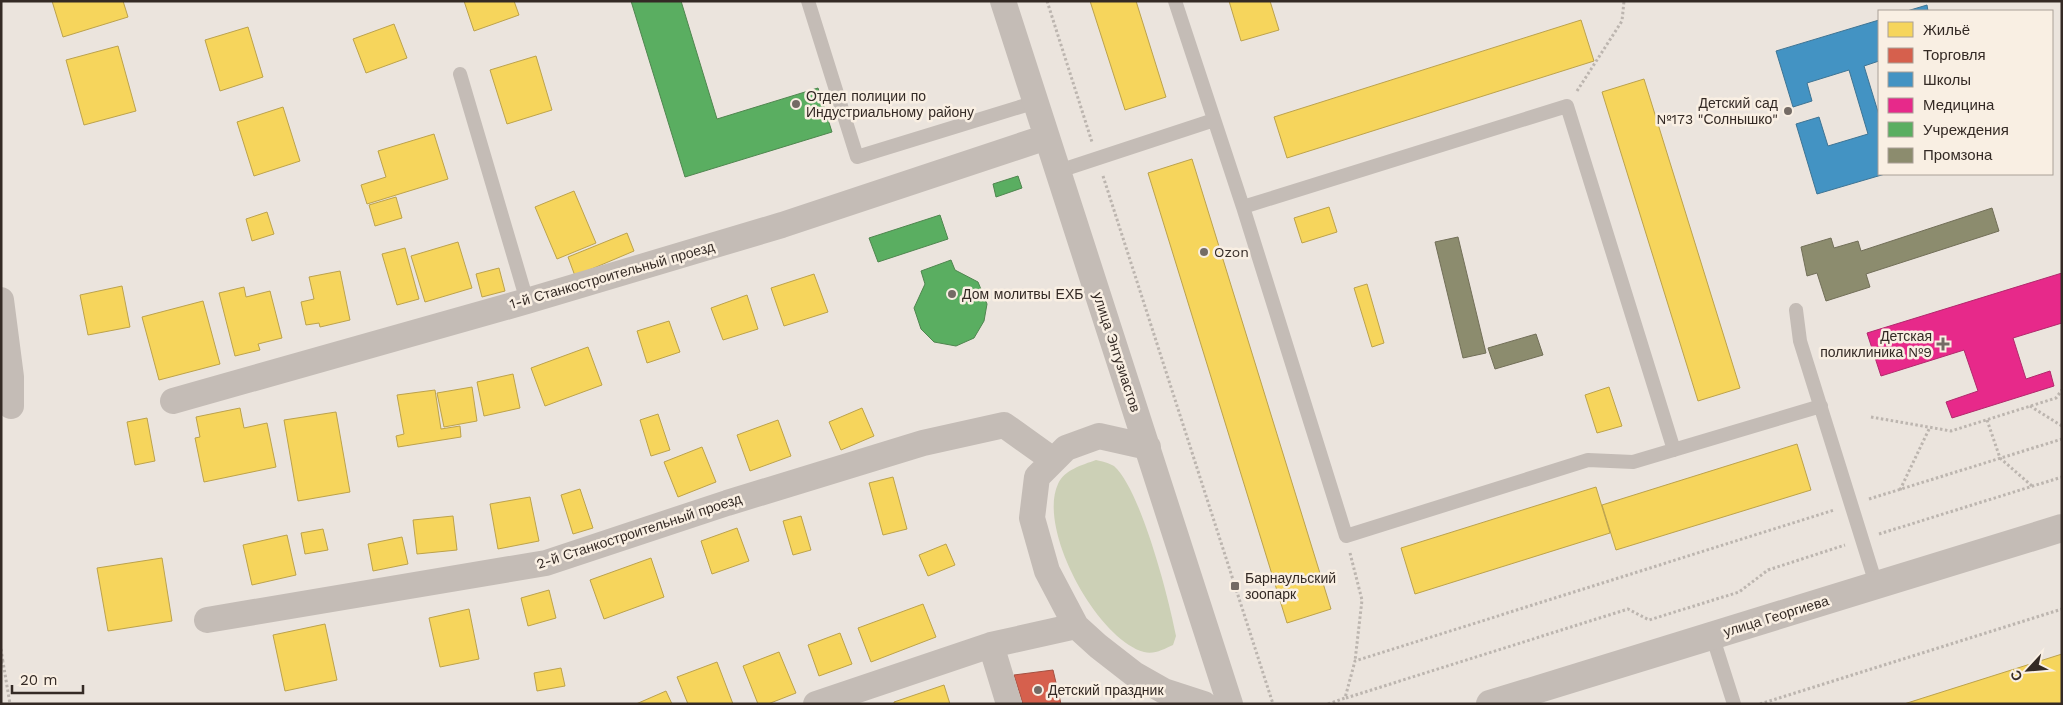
<svg xmlns="http://www.w3.org/2000/svg" width="2063" height="705" font-family="'Work Sans',sans-serif">
	<style>
		.green { fill: #ccd0b6 }
		.homes { fill: #f6d55c; stroke: #bca24c }
		.shops { fill: #d6604d; stroke: #a55041 }
		.schools { fill: #4393c3; stroke: #3e7494 }
		.health { fill: #e7298a; stroke: #b1296c }
		.public { fill: #5aae61; stroke: #4f864f }
		.industry { fill: #8c8c6e; stroke: #726f58 }
		.lines { fill: none; stroke-linecap: round; stroke-linejoin: round }
		.path { stroke: #bcb5af; stroke-width: 3; stroke-dasharray: 2.5 2.5; stroke-linecap: butt }
		.service { stroke: #c4bcb6; stroke-width: 14 }
		.minor { stroke: #c4bcb6; stroke-width: 26 }
		.tertiary { stroke: #c4bcb6; stroke-width: 28 }
		.poi-dot { fill: #746b65; stroke: #f9efe3; stroke-width: 2 }
		.labels { text-anchor: middle; stroke-width: 5; stroke-linejoin: round; paint-order: stroke }
		.poi-label { font-size: 14px; fill: #342a25; stroke: #f9efe3; text-anchor: start }
		.street-label { font-size: 14px; fill: #342a25; stroke: #f9efe3 }
	</style>
	<rect width="100%" height="100%" fill="#ebe4dd"/>
	<path class="green" d="M1096,460c5,1 13,3 18,6 27,24 55,133 62,170l-3,9c-9,4 -19,10 -29,7 -47,-13 -107,-123 -86,-168 6,-14 24,-19 38,-24z"/>
	<path class="homes" d="M52,1h71l5,16 -65,20z
		M464,1h50l5,14 -45,16z
		M1090,1h46l30,96 -41,13z
		M1229,1h41l9,29 -38,11z
		M1581,20l13,41 -307,97 -13,-41z
		M394,24l13,34 -41,15 -13,-34z
		M248,27l15,50 -43,14 -15,-51z
		M118,46l18,65 -52,14 -18,-65z
		M536,56l16,54 -45,14 -17,-54z
		M1644,79l96,309 -42,13 -96,-309z
		M283,107l17,54 -46,15 -17,-54z
		M434,134l14,45 -81,25 -6,-19 25,-8 -8,-26z
		M1192,159l139,450 -44,14 -139,-450z
		M574,191l22,52 -39,16 -22,-52z
		M396,197l6,21 -27,8 -6,-21z
		M1329,207l8,25 -35,11 -8,-25z
		M267,212l7,22 -22,7 -6,-22z
		M627,233l7,18 -59,25 -7,-19z
		M458,242l14,46 -47,14 -14,-46z
		M405,248l14,51 -22,6 -15,-51z
		M499,268l6,23 -23,6 -6,-23z
		M340,271l10,49 -30,7 -1,-4 -13,2 -5,-23 13,-3 -5,-22z
		M814,274l14,38 -44,14 -13,-38z
		M1367,284l17,59 -12,4 -18,-59z
		M122,286l8,41 -42,8 -8,-40z
		M244,287l2,10 24,-6 12,47 -24,6 2,6 -25,6 -16,-63z
		M747,295l11,34 -35,11 -12,-32z
		M203,301l17,63 -61,16 -17,-63z
		M669,321l11,31 -33,11 -10,-32z
		M588,347l14,38 -57,21 -14,-38z
		M513,374l7,34 -36,8 -7,-34z
		M472,387l5,34 -33,6 -7,-34z
		M1609,387l13,39 -25,7 -12,-38z
		M435,390l6,39 19,-3 1,11 -63,10 -2,-11 8,-2 -7,-39z
		M240,408l4,20 23,-5 9,44 -72,15 -9,-44 5,-1 -4,-20z
		M862,408l12,28 -33,14 -12,-28z
		M336,412l14,80 -52,9 -14,-81z
		M658,414l12,36 -19,6 -11,-36z
		M147,418l8,43 -20,4 -8,-43z
		M778,420l13,36 -41,15 -13,-36z
		M1797,444l14,46 -195,60 -14,-45z
		M702,447l14,35 -38,15 -14,-35z
		M893,477l14,52 -24,6 -14,-52z
		M1596,487l14,46 -195,61 -14,-46z
		M580,489l13,39 -20,6 -12,-39z
		M530,497l9,44 -41,8 -8,-45z
		M453,516l4,34 -40,4 -4,-34z
		M801,516l10,34 -18,5 -10,-34z
		M737,528l12,33 -37,13 -11,-33z
		M323,529l5,21 -23,4 -4,-21z
		M287,535l9,40 -44,10 -9,-40z
		M402,537l6,27 -35,7 -5,-27z
		M946,544l9,21 -27,11 -9,-21z
		M162,558l10,63 -64,10 -11,-63z
		M651,558l13,39 -60,22 -14,-39z
		M549,590l7,28 -28,8 -7,-28z
		M923,604l13,33 -65,25 -13,-34z
		M469,609l10,50 -39,8 -11,-49z
		M325,624l12,56 -52,11 -12,-56z
		M840,633l12,31 -33,12 -11,-31z
		M779,652l17,41 -28,11h-10l-15,-38z
		M2062,654v49l-4,1h-154z
		M717,662l16,42h-45l-11,-27z
		M561,668l4,18 -28,5 -3,-18z
		M944,685l6,19h-56v-2z
		M666,691l6,13h-36z"/>
	<path class="shops" d="M1053,670l8,34h-38l-9,-29z"/>
	<path class="schools" d="M1927,5l1,6h-21z
		M1879,20v41l-15,5 15,49v59h6l-68,20 -21,-70 23,-7 9,29 40,-12 -19,-64 -42,13 5,18 -19,6 -17,-56z"/>
	<path class="health" d="M2062,273v50l-49,15 13,41 24,-8 4,15 -102,32 -6,-16 32,-11 -14,-41 -83,26 -14,-43z"/>
	<path class="public" d="M631,1h50l36,118 101,-31 14,44 -147,45z
		M1018,176l4,12 -26,9 -3,-13z
		M940,215l8,24 -70,23 -9,-24z
		M951,260l4,10 23,12 9,22 -3,17 -10,17 -18,8 -22,-4 -13,-13 -7,-21 11,-24 -4,-13z"/>
	<path class="industry" d="M1992,208l7,23 -133,43 4,13 -44,14 -9,-28 -10,3 -6,-29 30,-9 3,10 24,-7 3,10z
		M1458,237l28,116 -23,5 -28,-116z
		M1536,334l7,21 -48,14 -7,-21z"/>
	<g class="lines">
		<path class="path" d="M1047,1l45,141
			M1577,91l45,-70 2,-20
			M1103,176l170,528
			M2030,406l32,20
			M1871,417l80,14 105,-33 6,-8
			M1987,420l13,38 32,28
			M1900,490l30,-63
			M1869,499l193,-60
			M1879,534l183,-57
			M1350,553l12,47 -7,61
			M1,649l2,13
			M1,662h2l7,42
			M1346,698l282,-89 21,11 90,-28 29,-22 77,-25
			M1328,704l17,-6 10,-37 479,-151
			M1760,704l302,-95"/>
		<path class="service" d="M808,1l49,156 179,-55
			M1175,1l68,206
			M460,74l67,227
			M1059,171l155,-51
			M1796,310l4,31 76,243
			M1674,450l-107,-344 -324,101 103,329 242,-76 45,2 188,-56
			M1712,635l22,69"/>
		<path class="minor" d="M1003,1l227,703
			M1,300l10,77v29
			M173,401l354,-100 255,-76 265,-88
			M1148,447l-49,-11 -33,12 -29,29 -5,41 15,53 29,55 22,20 36,28 30,17 40,13
			M207,620l339,-57 181,-60 196,-60 81,-18 49,35
			M816,704l175,-59
			M1009,704l-18,-59 85,-19"/>
		<path class="tertiary" d="M1490,704l572,-176"/>
	</g>
	<g class="poi-dot">
		<circle cx="796" cy="104" r="5"/>
		<circle cx="1788" cy="111" r="5"/>
		<circle cx="1204" cy="252" r="5"/>
		<circle cx="952" cy="294" r="5"/>
		<path d="M1940.5 336.5h5v5h5v5h-5v5h-5v-5h-5v-5h5z"/>
		<rect x="1230" y="581" width="10" height="10" rx="2.5"/>
		<circle cx="1038" cy="690" r="5"/>
	</g>
	<g class="labels">
		<g class="poi-label">
			<text x="806" y="101">Отдел полиции по<tspan x="806" dy="16">Индустриальному району</tspan></text>
			<text x="1778" y="108" text-anchor="end">Детский сад<tspan x="1778" dy="16">№173 "Солнышко"</tspan></text>
			<text x="1214" y="257">Ozon</text>
			<text x="962" y="299">Дом молитвы ЕХБ</text>
			<text x="1932" y="341" text-anchor="end">Детская<tspan x="1932" dy="16">поликлиника №9</tspan></text>
			<text x="1245" y="583">Барнаульский<tspan x="1245" dy="16">зоопарк</tspan></text>
			<text x="1048" y="695">Детский праздник</text>
		</g>
		<g class="street-label">
			<text transform="translate(612 275) rotate(-16)" y="5">1-й Станкостроительный проезд</text>
			<text transform="translate(1117 352) rotate(72)" y="5">улица Энтузиастов</text>
			<text transform="translate(639 531) rotate(-18)" y="5">2-й Станкостроительный проезд</text>
			<text transform="translate(1776 616) rotate(-17)" y="5">улица Георгиева</text>
		</g>
	</g>
	<rect width="2063" height="705" fill="none" stroke="#342a25" stroke-width="5"/>
	<rect x="1878" y="10" width="175" height="165" fill="#f9efe3" stroke="#aaa097"/>
	<rect x="1888" y="22" width="25" height="15" fill="#f6d55c" stroke="#aaa097"/>
	<text x="1923" y="35" font-size="15" fill="#342a25">Жильё</text>
	<rect x="1888" y="48" width="25" height="15" fill="#d6604d" stroke="#aaa097"/>
	<text x="1923" y="60" font-size="15" fill="#342a25">Торговля</text>
	<rect x="1888" y="72" width="25" height="15" fill="#4393c3" stroke="#aaa097"/>
	<text x="1923" y="85" font-size="15" fill="#342a25">Школы</text>
	<rect x="1888" y="98" width="25" height="15" fill="#e7298a" stroke="#aaa097"/>
	<text x="1923" y="110" font-size="15" fill="#342a25">Медицина</text>
	<rect x="1888" y="122" width="25" height="15" fill="#5aae61" stroke="#aaa097"/>
	<text x="1923" y="135" font-size="15" fill="#342a25">Учреждения</text>
	<rect x="1888" y="148" width="25" height="15" fill="#8c8c6e" stroke="#aaa097"/>
	<text x="1923" y="160" font-size="15" fill="#342a25">Промзона</text>
	<g transform="translate(2028 670) rotate(244)" stroke="#f9efe3" stroke-width="4" paint-order="stroke">
	<path d="M0-4L9 19L0 12L-9 19Z" fill="#342a25"/>
	<text y="-8" font-size="14" font-weight="bold" text-anchor="middle" fill="#342a25">С</text>
	</g>
	<path d="M12 685v8h71v-8" fill="none" stroke="#342a25" stroke-width="2.5"/>
	<text x="20" y="685" font-size="15" fill="#342a25" stroke="#f9efe3" stroke-width="4" paint-order="stroke">20 m</text>
</svg>
